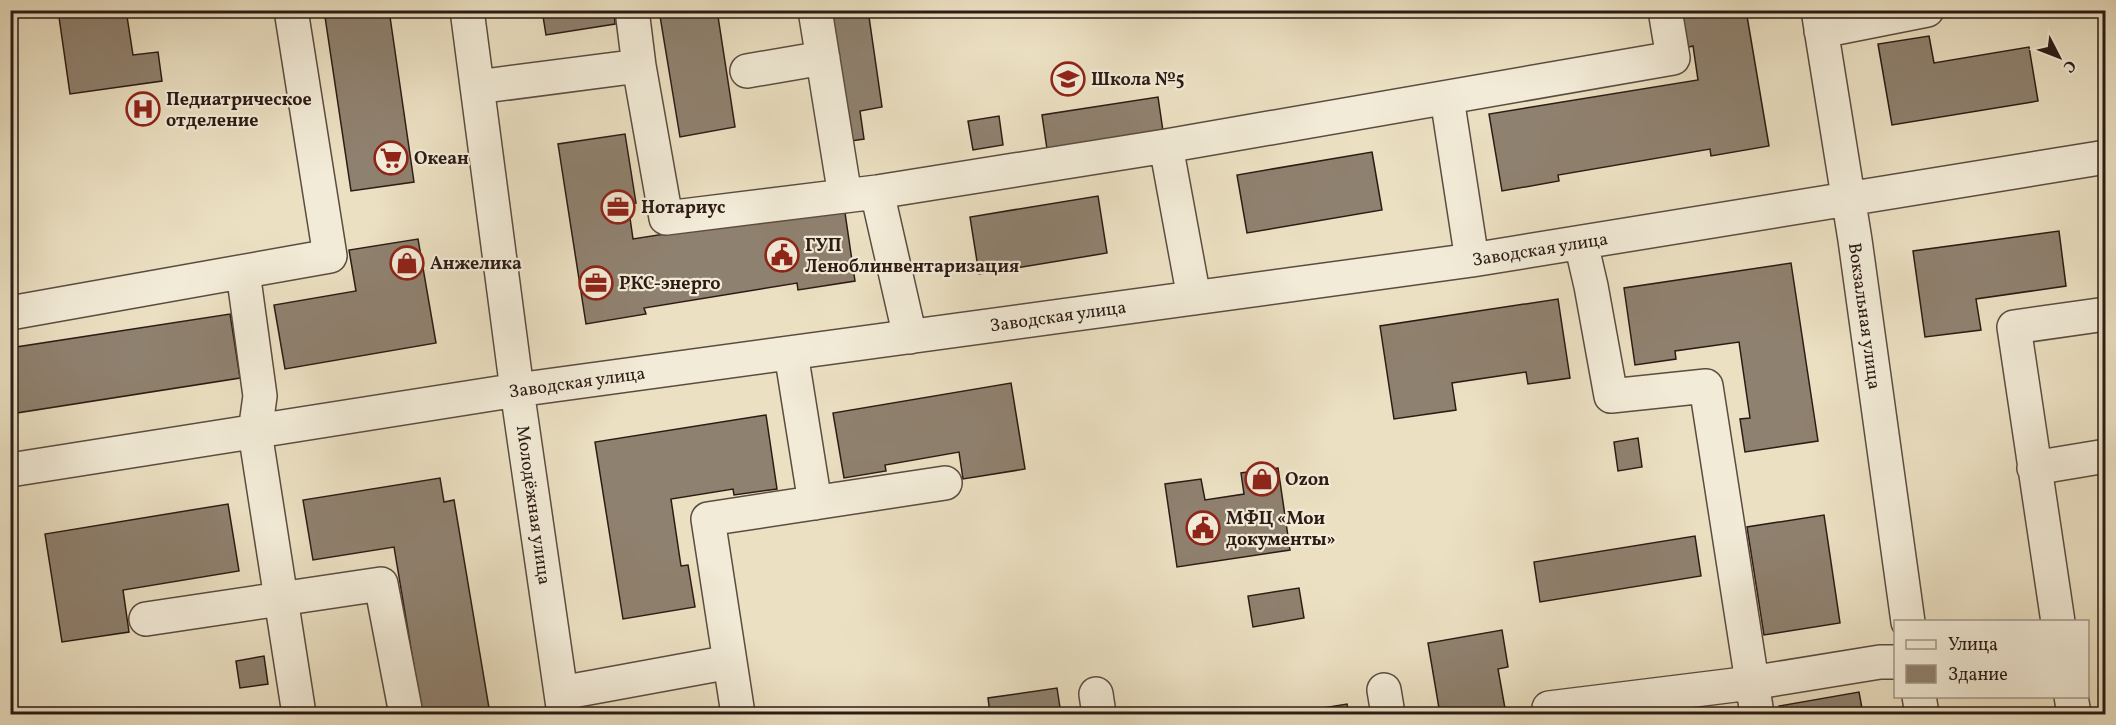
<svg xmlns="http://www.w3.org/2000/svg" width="2116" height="725" font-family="Vollkorn,serif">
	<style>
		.building { fill: #8f816f; stroke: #2c1b15; stroke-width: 1.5 }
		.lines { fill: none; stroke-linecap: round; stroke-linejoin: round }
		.minor-casing { stroke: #5c4c40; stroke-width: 36 }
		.minor { stroke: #f2ebd7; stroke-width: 33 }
		.labels { text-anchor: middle; stroke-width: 4.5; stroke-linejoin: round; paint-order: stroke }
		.poi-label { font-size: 18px; font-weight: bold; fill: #2c1b15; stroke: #f2ebd7; text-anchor: start }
		.street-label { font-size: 18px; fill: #2c1b15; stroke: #f2ebd7 }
	</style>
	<rect width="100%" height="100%" fill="#ebe0c2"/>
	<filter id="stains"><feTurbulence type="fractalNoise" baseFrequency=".00333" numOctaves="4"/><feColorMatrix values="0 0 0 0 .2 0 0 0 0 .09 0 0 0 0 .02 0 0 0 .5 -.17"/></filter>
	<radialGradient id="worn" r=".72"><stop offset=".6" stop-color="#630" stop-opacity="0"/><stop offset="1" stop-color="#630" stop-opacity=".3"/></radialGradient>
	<path class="building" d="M58,10h68l7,45 25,-3 4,29 -92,13z
		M324,10h65l25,172 -63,9z
		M542,10h72l1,14 -69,11z
		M693,10h24l18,117 -55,10 -20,-121z
		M825,10h43l14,97 -22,4 4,28 -20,3z
		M1679,10h67l23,136 -58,10 -1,-7 -152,26 1,6 -57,10 -13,-77 209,-34 -5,-34 -8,2z
		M1929,36l5,27 95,-16 9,54 -146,24 -14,-81z
		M1158,97l5,34 -116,18 -5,-34z
		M999,116l4,29 -30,5 -5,-29z
		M625,134l11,69 -8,1 5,35 211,-33 11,75 -57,9 -1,-7 -153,25 2,6 -60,10 -28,-180z
		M1372,152l10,58 -135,23 -10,-58z
		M1098,196l9,57 -128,21 -9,-57z
		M2059,231l7,55 -90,13 5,31 -56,7 -12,-86z
		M418,239l18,104 -151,26 -11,-64 82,-14 -7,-41z
		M1791,263l27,178 -73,11 -5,-33 10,-1 -11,-76 -64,9 1,8 -41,6 -11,-77z
		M1558,299l12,79 -42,6 -2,-12 -74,11 4,27 -62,9 -14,-93z
		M230,314l10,64 -230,36v-66z
		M1011,383l14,86 -62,10 -4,-27 -74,13 1,6 -42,7 -11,-65z
		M766,415l11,74 -43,6 -1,-6 -62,10 10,67 7,-1 7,42 -72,12 -28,-177z
		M1638,438l4,29 -24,4 -4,-29z
		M1278,468l12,82 -113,17 -12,-83 36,-5 4,21 39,-6 -3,-21z
		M440,478l4,24 10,-2 36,214h-68l-28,-167 -81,13 -10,-60z
		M228,504l11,67 -116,19 6,42 -67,10 -17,-108z
		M1824,515l16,108 -76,12 -17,-108z
		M1695,536l6,40 -161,26 -6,-40z
		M1299,588l5,30 -51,9 -5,-31z
		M1502,630l6,37 -10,2 8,45h-66l-12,-71z
		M264,656l4,28 -28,4 -4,-27z
		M1057,688l4,26h-71l-2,-16z
		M1859,692l4,22h-83l-1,-8z
		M1347,704l2,10h-63z"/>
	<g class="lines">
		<defs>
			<path id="minor" d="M467,10l50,380 47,324
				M632,10l7,56 27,152 211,-26 289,-46 507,-88 -8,-48
				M815,10l30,186
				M1818,10l37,230 53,382
				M1821,31l106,-21
				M747,71l76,-13
				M477,87l162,-21
				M1447,98l25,162
				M1166,146l28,152
				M877,192l33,145
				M1581,243l10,43 20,110 95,-10 51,328
				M243,272l17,124 -5,36 44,282
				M10,313l320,-57 -39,-246
				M791,353l24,150
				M2034,468l72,-12
				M10,470l507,-80 955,-130 634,-103
				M146,619l235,-35 25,130
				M2058,622l-44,-295 92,-13
				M1384,690l4,24
				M561,693l169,-31
				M1096,694l3,20
				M1919,696l3,18
				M2071,696l3,18
				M1549,708l202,-25 129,-21h16
				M738,714l-30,-195 237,-36"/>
		</defs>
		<use href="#minor" class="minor-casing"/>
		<use href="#minor" class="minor"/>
	</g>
	<defs>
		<symbol id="school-ring" viewBox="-11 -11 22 22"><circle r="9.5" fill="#f2ebd7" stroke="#8f2418" stroke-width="1.5"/><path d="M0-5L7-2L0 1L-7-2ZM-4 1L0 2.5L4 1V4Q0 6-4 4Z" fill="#8f2418"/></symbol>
		<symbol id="hospital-ring" viewBox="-11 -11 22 22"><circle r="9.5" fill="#f2ebd7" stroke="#8f2418" stroke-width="1.5"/><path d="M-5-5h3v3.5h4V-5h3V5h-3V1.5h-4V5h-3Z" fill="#8f2418"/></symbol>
		<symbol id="supermarket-ring" viewBox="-11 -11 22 22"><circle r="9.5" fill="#f2ebd7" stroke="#8f2418" stroke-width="1.5"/><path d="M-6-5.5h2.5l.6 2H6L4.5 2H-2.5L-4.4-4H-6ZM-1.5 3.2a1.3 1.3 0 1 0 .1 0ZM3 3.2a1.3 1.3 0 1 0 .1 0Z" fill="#8f2418"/></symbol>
		<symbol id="office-ring" viewBox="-11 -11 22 22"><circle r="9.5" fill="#f2ebd7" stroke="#8f2418" stroke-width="1.5"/><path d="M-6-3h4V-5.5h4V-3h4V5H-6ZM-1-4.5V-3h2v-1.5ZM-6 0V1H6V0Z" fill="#8f2418"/></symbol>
		<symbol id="civic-ring" viewBox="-11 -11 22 22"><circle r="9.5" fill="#f2ebd7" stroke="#8f2418" stroke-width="1.5"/><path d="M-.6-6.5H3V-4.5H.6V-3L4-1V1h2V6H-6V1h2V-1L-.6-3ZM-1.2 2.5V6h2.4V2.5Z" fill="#8f2418"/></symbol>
		<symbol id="shop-ring" viewBox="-11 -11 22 22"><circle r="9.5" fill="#f2ebd7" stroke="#8f2418" stroke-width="1.5"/><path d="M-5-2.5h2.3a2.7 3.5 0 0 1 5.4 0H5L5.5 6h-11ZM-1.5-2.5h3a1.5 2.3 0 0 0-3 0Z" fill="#8f2418"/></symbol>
	</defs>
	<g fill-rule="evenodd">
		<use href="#school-ring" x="1049" y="60" width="38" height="38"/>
		<use href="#hospital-ring" x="124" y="90" width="38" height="38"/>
		<use href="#supermarket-ring" x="372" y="139" width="38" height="38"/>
		<use href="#office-ring" x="599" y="188" width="38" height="38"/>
		<use href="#civic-ring" x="763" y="236" width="38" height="38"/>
		<use href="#shop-ring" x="388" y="244" width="38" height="38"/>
		<use href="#office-ring" x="577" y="264" width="38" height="38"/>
		<use href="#shop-ring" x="1243" y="460" width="38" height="38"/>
		<use href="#civic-ring" x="1184" y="509" width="38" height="38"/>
	</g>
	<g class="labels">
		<g class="poi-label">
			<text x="1091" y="85">Школа №5</text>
			<text x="166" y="105">Педиатрическое<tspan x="166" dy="21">отделение</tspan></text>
			<text x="414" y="164">Океан</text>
			<text x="641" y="213">Нотариус</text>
			<text x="805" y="251">ГУП<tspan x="805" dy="21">Леноблинвентаризация</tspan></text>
			<text x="430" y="269">Анжелика</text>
			<text x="619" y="289">РКС-энерго</text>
			<text x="1285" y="485">Ozon</text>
			<text x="1226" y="524">МФЦ «Мои<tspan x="1226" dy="21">документы»</tspan></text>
		</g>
		<g class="street-label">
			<text transform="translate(1540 249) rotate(-9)" y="6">Заводская улица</text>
			<text transform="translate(1058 316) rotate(-8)" y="6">Заводская улица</text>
			<text transform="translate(1865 316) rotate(82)" y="6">Вокзальная улица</text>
			<text transform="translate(577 382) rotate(-8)" y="6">Заводская улица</text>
			<text transform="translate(534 505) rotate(82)" y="6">Молодёжная улица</text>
		</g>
	</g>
	<rect width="2116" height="725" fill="none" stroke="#ebe0c2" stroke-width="36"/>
	<rect x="12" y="12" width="2092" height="701" fill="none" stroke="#2c1b15" stroke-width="3"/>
	<rect x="18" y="18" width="2080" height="689" fill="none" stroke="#2c1b15" stroke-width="1.5"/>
	<rect x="1894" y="620" width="195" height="78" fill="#f2ebd7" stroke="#a39889" stroke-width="1.5"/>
	<rect x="1906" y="640" width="30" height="9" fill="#f2ebd7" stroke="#a39889" stroke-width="1.5"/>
	<text x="1948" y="650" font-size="18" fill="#2c1b15">Улица</text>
	<rect x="1906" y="665" width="30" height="18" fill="#8f816f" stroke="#a39889" stroke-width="1.5"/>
	<text x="1948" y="680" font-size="18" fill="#2c1b15">Здание</text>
	<g transform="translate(2059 57) rotate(132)" stroke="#f2ebd7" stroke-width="4.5" paint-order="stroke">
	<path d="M0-4.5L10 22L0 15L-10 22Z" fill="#2c1b15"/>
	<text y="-9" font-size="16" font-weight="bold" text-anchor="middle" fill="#2c1b15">С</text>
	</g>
	<rect width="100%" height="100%" filter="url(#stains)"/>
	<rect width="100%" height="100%" fill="url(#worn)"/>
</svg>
